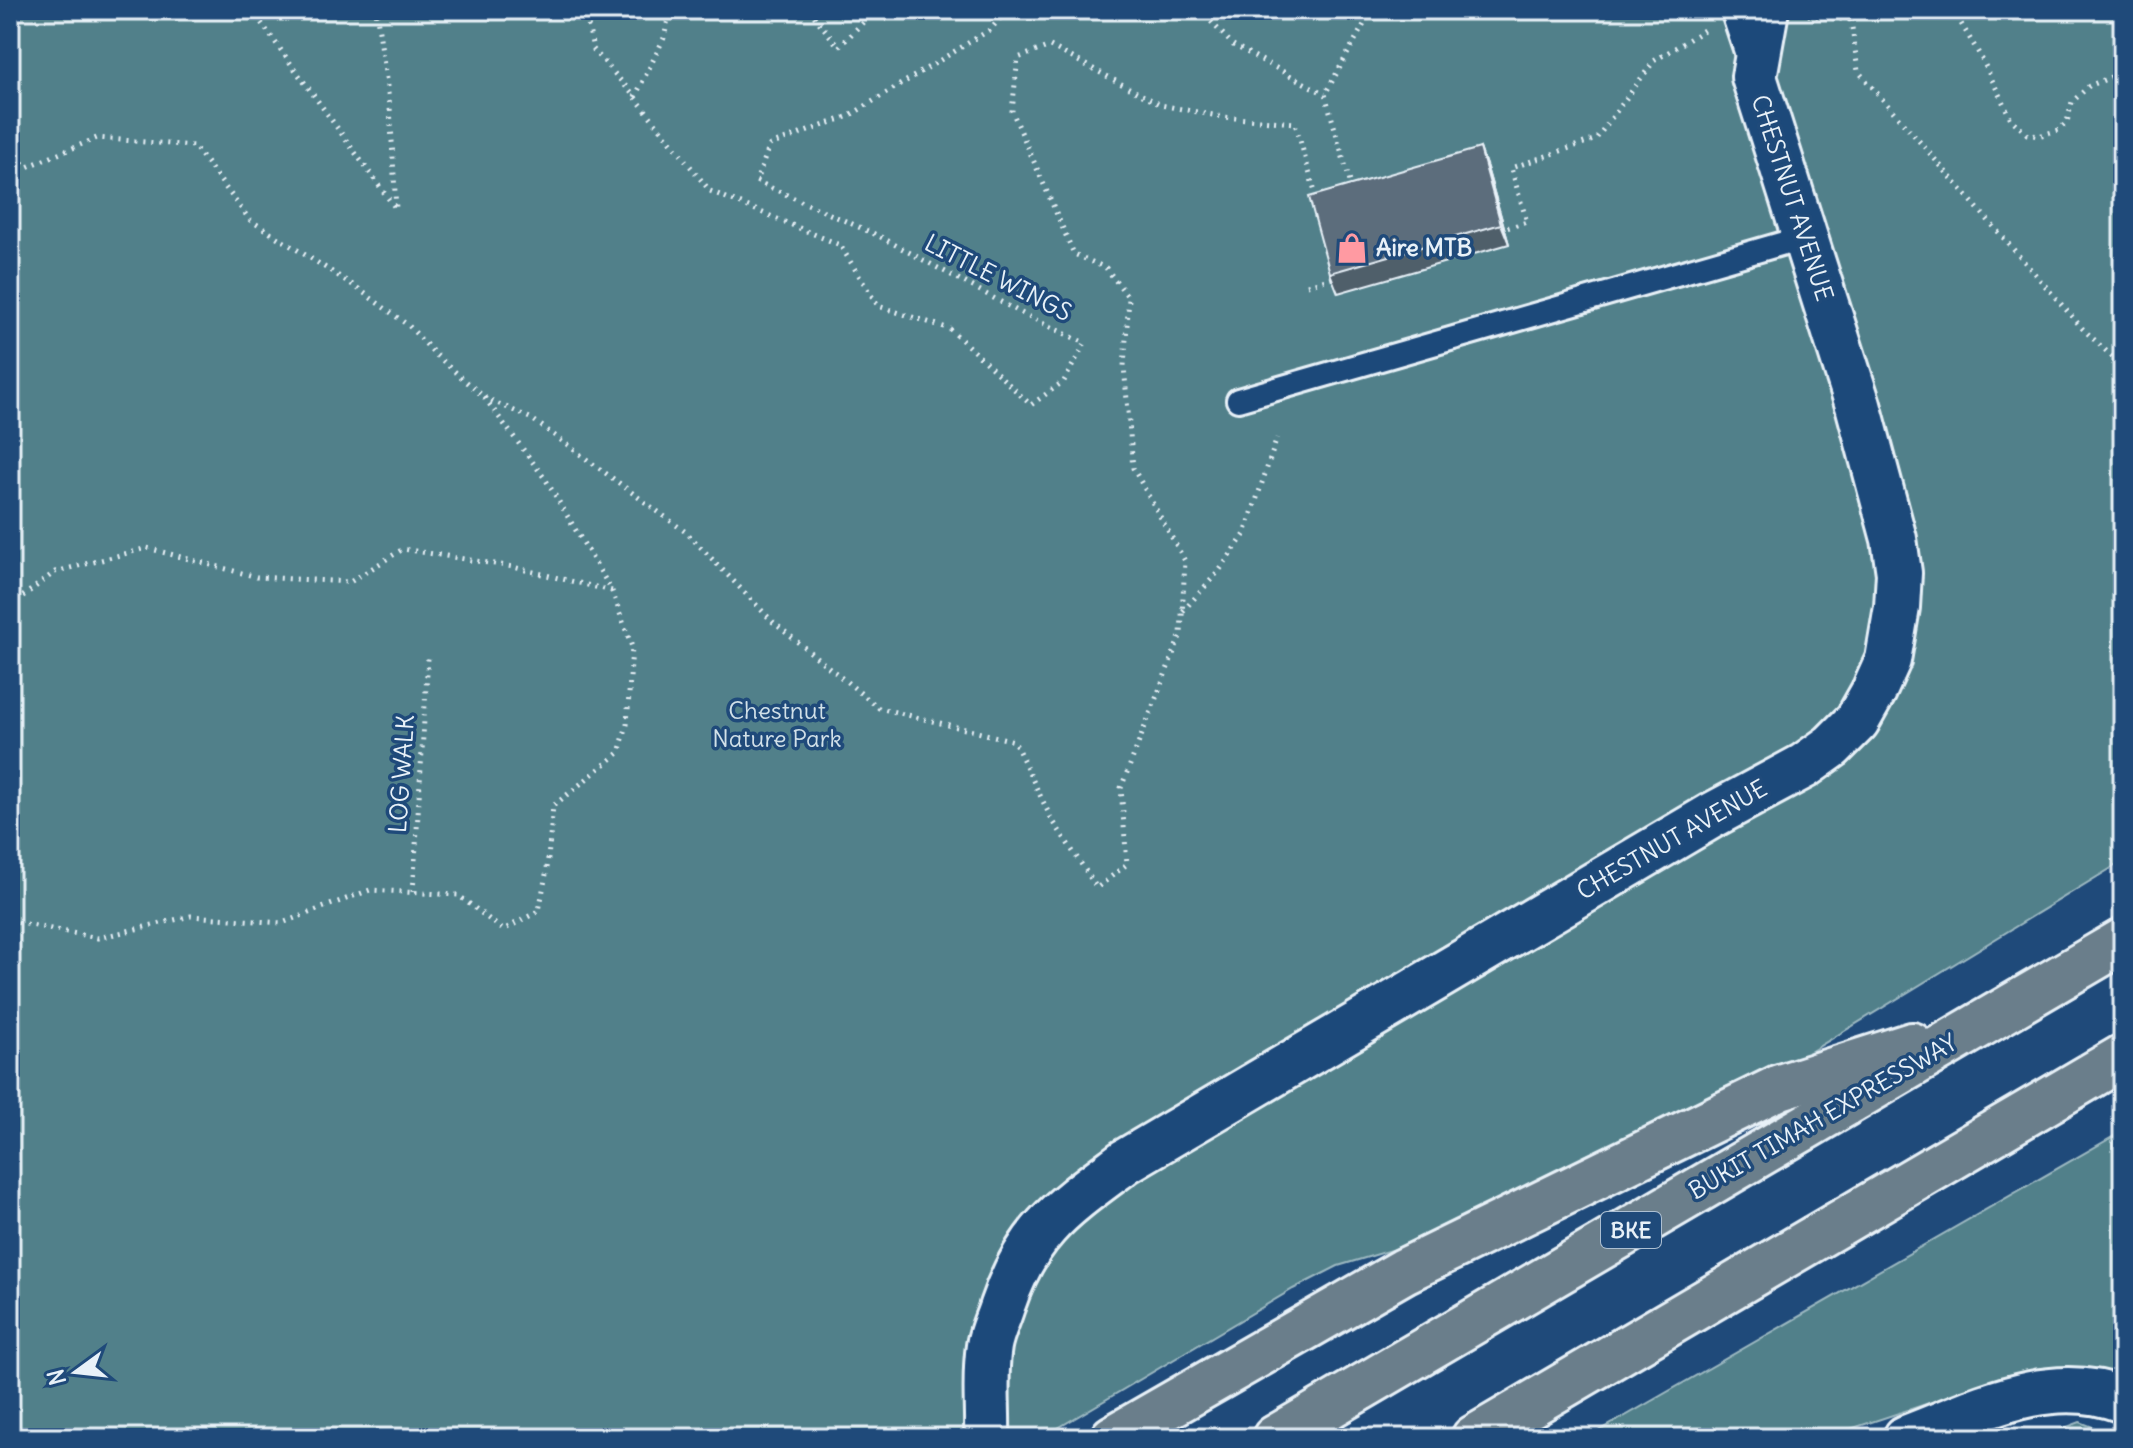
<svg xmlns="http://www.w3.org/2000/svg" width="2133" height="1448" font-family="Delius,sans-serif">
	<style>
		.green { fill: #51808a; stroke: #9cb8c1; stroke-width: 2 }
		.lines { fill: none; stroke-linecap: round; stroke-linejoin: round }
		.lane-casing { stroke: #e8f1f8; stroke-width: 28 }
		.street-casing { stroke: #e8f1f8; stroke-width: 50 }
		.highway-casing { stroke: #e8f1f8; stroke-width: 50 }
		.path { stroke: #e8f1f8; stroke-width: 5; stroke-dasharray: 2 6; stroke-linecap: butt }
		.lane { stroke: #1f4a7a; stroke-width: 22 }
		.street { stroke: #1f4a7a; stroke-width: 44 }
		.highway { stroke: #6b7e8b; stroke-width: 44 }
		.wall { fill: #4f5e6b; stroke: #e8f1f8; stroke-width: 2 }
		.shaded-wall { fill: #404c57; stroke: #e8f1f8; stroke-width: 2 }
		.building { fill: #5c6d7c; stroke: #e8f1f8; stroke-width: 2 }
		.labels { text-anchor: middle; stroke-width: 7; stroke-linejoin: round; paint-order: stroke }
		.shield { fill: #1f4a7a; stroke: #acbfd2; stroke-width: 2 }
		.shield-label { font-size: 22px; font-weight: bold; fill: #e8f1f8 }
		.street-label { font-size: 24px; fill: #e8f1f8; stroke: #1f4a7a }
		.poi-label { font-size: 24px; font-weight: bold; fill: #e8f1f8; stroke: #1f4a7a; text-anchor: start }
		.park-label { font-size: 24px; fill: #d1e0e8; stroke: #1f4a7a }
	</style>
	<rect width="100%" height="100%" fill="#1f4a7a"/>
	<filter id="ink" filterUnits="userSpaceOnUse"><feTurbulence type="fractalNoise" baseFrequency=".0125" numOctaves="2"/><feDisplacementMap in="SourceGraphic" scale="16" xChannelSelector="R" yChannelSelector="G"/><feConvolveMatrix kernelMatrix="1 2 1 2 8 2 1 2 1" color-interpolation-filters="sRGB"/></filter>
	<g filter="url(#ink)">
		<path class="green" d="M10,10h2113v851l-549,335 -236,70 -45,23 -252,149h-1031z
			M2123,1131v246l-18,-5 -57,-3 -52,12 -173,57h-236z
			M2080,1422l40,16h-82z"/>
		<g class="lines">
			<defs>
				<path id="lane" d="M1732,10l16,48
					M1238,400l567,-163"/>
				<path id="street" d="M987,1438c1,-30 -3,-62 2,-92 2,-13 9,-27 13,-40 26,-77 62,-99 124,-145l585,-345 93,-50 28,-20 25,-25 17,-30 14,-31 9,-53 2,-34 -5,-34 -36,-134 -104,-328 12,-67
					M1906,1438c69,-26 142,-67 217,-38"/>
				<path id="highway" d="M1113,1438l291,-167 376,-184 132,-42
					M1275,1438l848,-497
					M1474,1438l649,-381"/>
			</defs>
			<use href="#lane" class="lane-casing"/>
			<use href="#street" class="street-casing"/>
			<use href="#highway" class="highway-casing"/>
			<path class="path" d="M252,10l144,199 -6,-102 -14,-97
				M585,10l8,39 42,48 75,94 130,54 38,61 72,23 81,76 33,-24 21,-38 -62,-29 -144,-78 -123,-55 14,-36 79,-29 142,-87 16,-19
				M809,10l30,37 36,-37
				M1200,10l33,35 92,49
				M1953,10l28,47 30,62 16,15 11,2 21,-6 8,-8 5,-20 17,-16 34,-14
				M1808,15l43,5
				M1851,20l7,51 224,257 41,39
				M1851,20l13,-10
				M10,21l11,-11
				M635,97l29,-59 6,-28
				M10,152l17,15 70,-29 97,8 56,74 106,67 53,39 27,29 48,42 62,83 66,111 -99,-24 -110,-18 -53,33 -93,-5 -110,-29 -92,24 -45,34
				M1352,189l-27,-95 47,-84
				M1500,230l27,-8 -16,-54 85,-29 58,-78 53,-33
				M1307,285l30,-8
				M484,397l48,22 155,114 86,89 106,86 135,33 37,77 46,70 30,-24 -6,-76 60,-154 4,-73 -52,-93 -9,-102 5,-68 -23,-30 -32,-14 -62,-143 6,-53 32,-12 111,59 62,12 72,6 22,76
				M1183,611l36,-40 26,-37 32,-96
				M413,892l15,-234
				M10,921l88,17 93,-22 91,7 88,-33 88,5 45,35 36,-19 8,-42 6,-63 66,-53 8,-28 5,-78 -20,-56"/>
			<use href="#lane" class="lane"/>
			<use href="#street" class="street"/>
			<use href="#highway" class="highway"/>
		</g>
		<path class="wall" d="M1480,148l7,20 22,76 -171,49 -8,-20z"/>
		<path class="shaded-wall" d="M1480,148l7,20 22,76 -8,-20z"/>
		<path class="building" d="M1480,148l21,76 -171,49 -21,-76z"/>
	</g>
	<defs>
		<symbol id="shop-bare" viewBox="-9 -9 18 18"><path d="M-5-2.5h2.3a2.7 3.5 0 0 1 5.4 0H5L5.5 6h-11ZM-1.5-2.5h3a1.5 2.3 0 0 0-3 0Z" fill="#ff9aa2" stroke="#1f4a7a" stroke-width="2.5" paint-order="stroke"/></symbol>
	</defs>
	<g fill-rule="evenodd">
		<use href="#shop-bare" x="1330" y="226" width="44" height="44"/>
	</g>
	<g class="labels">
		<rect class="shield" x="1601" y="1212" width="60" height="36" rx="6"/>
		<g class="shield-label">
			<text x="1631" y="1238">BKE</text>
		</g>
		<g class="street-label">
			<text transform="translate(1792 198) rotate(72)" y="8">CHESTNUT AVENUE</text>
			<text transform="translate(998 278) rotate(27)" y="8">LITTLE WINGS</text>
			<text transform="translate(402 774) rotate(-86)" y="8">LOG WALK</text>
			<text transform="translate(1672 840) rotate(-30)" y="8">CHESTNUT AVENUE</text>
			<text transform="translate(1823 1117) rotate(-30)" y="8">BUKIT TIMAH EXPRESSWAY</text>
		</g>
		<g class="poi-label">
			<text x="1376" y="256">Aire MTB</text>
		</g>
		<g class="park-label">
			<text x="777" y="719">Chestnut<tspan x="777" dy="28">Nature Park</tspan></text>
		</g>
	</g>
	<rect width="2133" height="1448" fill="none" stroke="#1f4a7a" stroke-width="40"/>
	<rect x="20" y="20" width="2093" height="1408" fill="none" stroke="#e8f1f8" stroke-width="3" filter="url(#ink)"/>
	<g transform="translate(76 1372) rotate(255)" stroke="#1f4a7a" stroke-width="6" paint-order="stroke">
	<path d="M0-6L14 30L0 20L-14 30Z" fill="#e8f1f8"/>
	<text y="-12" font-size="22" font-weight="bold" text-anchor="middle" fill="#e8f1f8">N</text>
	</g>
</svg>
